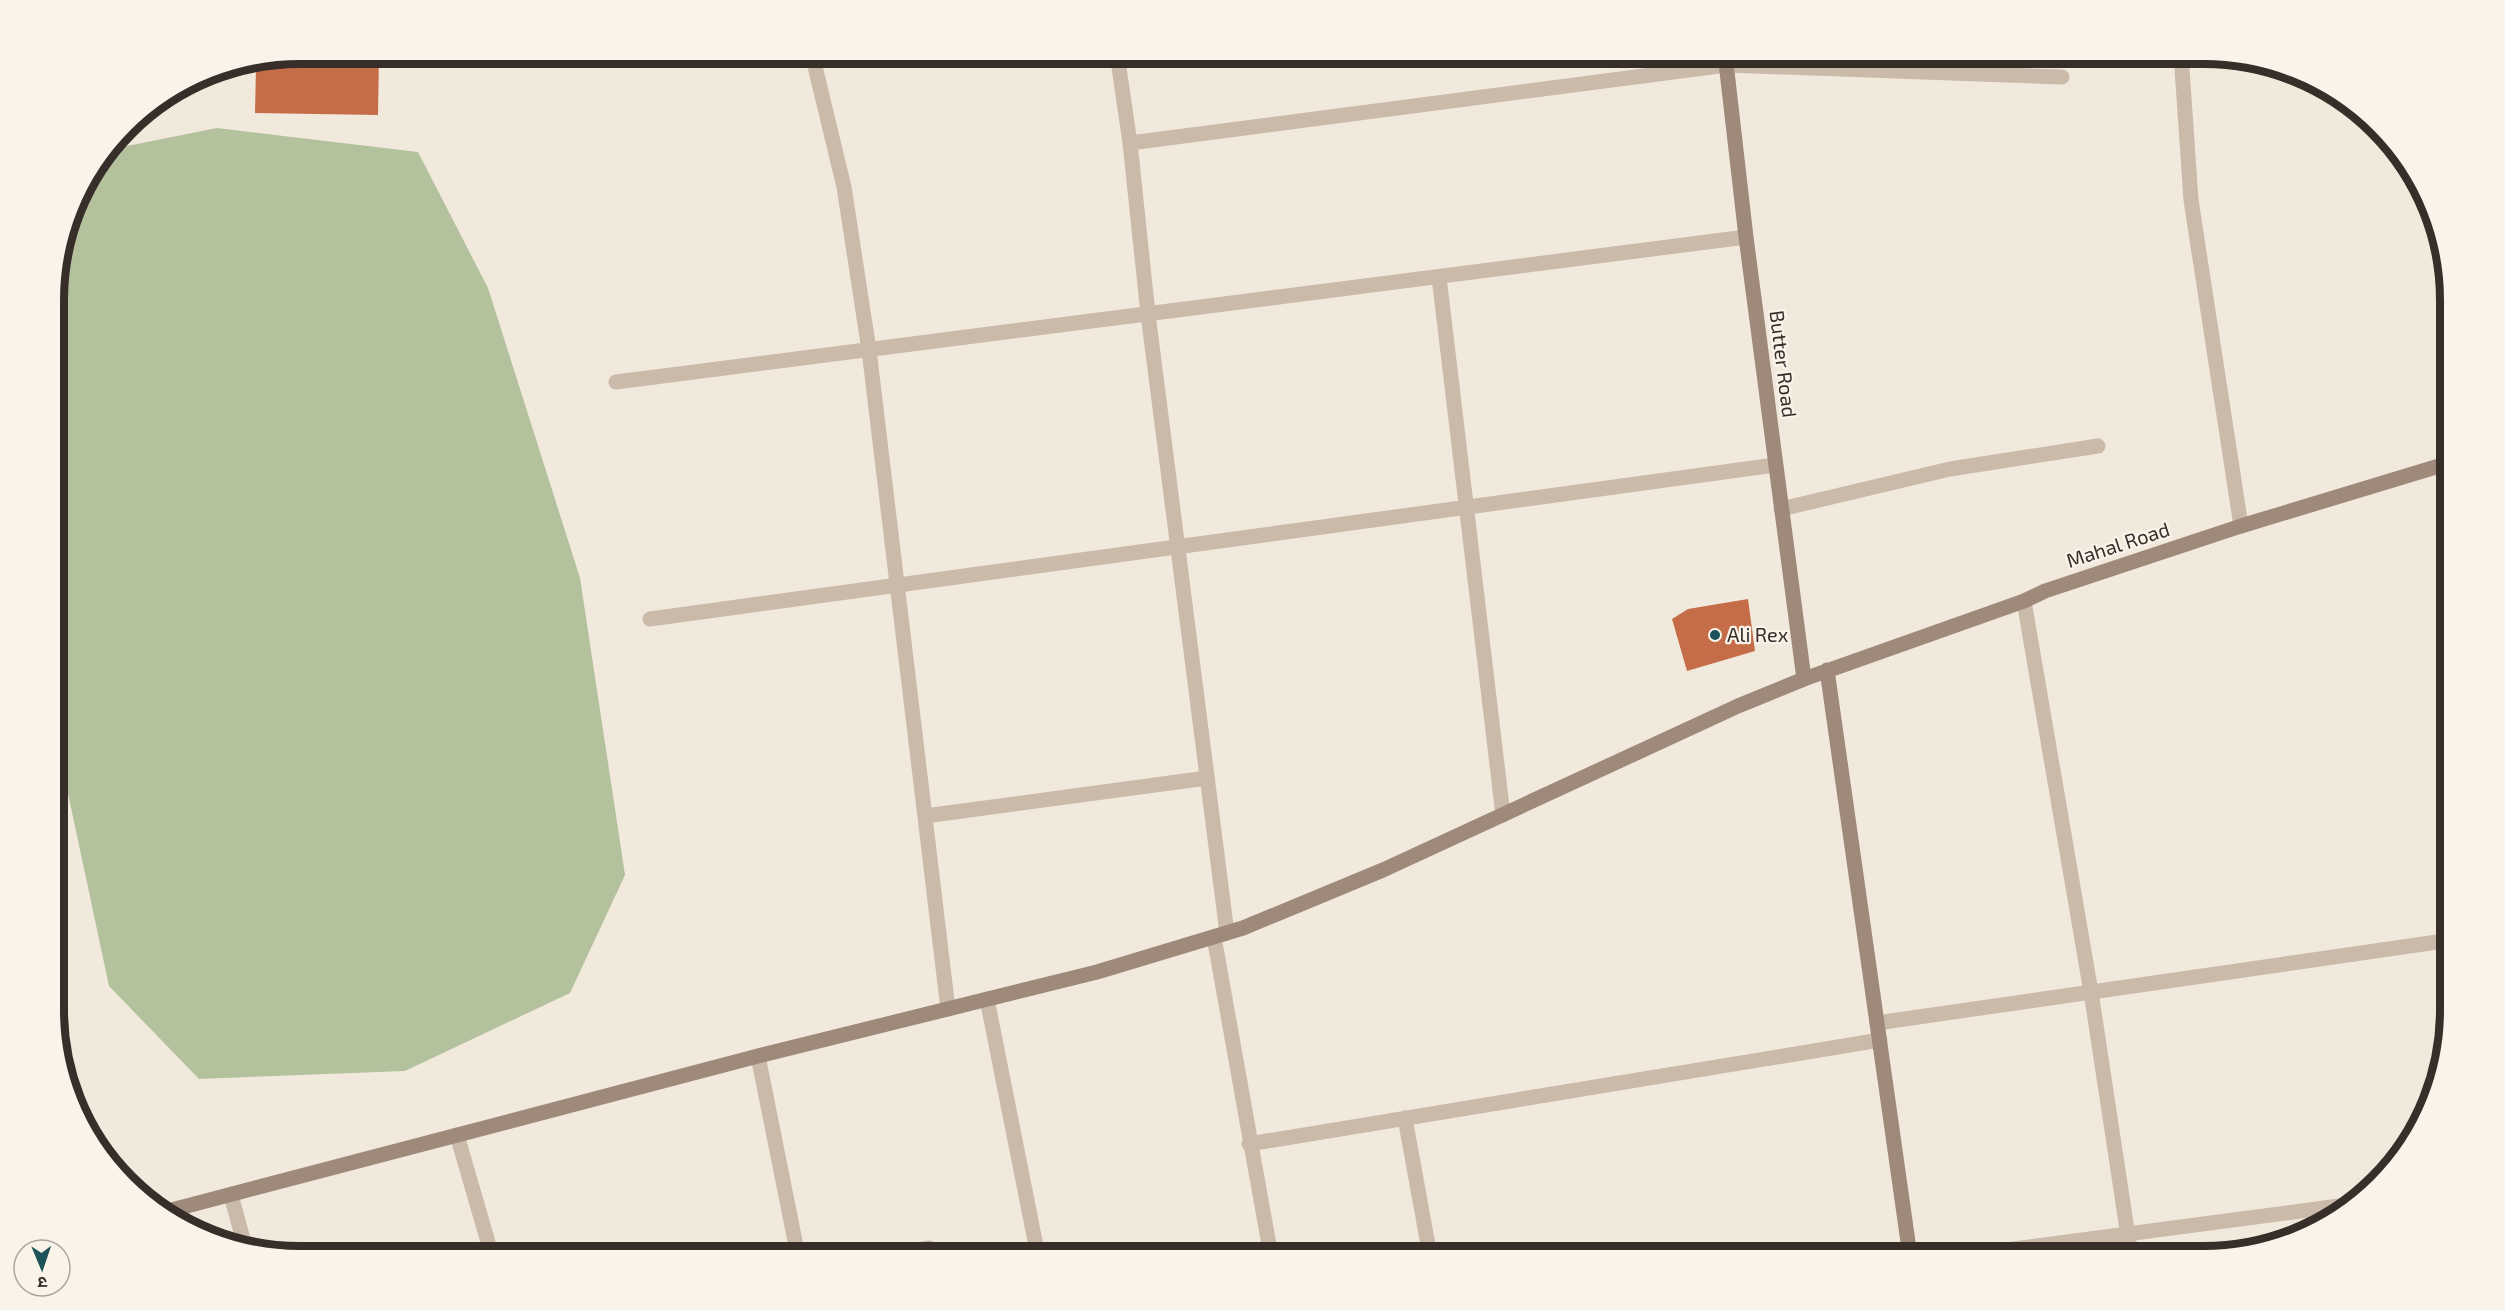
<svg xmlns="http://www.w3.org/2000/svg" width="2505" height="1310" font-family="'Exo 2','Noto Sans Devanagari',sans-serif">
	<style>
		.green { fill: #b3c19d }
		.building { fill: #c56d48 }
		.lines { fill: none; stroke-linecap: round; stroke-linejoin: round }
		.street { stroke: #cabaa9; stroke-width: 15 }
		.secondary { stroke: #9e897a; stroke-width: 15 }
		.poi-dot { fill: #1e5259; stroke: #faf3ea; stroke-width: 2 }
		.labels { text-anchor: middle; stroke-width: 4.5; stroke-linejoin: round; paint-order: stroke }
		.street-label { font-size: 20px; fill: #372e29; stroke: #faf3ea }
		.poi-label { font-size: 20px; fill: #372e29; stroke: #faf3ea; text-anchor: start }
		.rim { fill: none; stroke: #372e29; stroke-width: 8 }
	</style>
	<rect width="100%" height="100%" fill="#f2e9dd"/>
	<path class="green" d="M217,128l201,24 70,136 92,290 45,297 -55,118 -165,78 -206,8 -90,-93 -53,-249 -1,-453 25,-93 32,-42z"/>
	<path class="building" d="M301,54h78l-1,61 -123,-2 1,-47 7,-5z
		M1748,599l7,52 -68,20 -15,-52 16,-10z"/>
	<g class="lines">
		<path class="street" d="M812,54l32,133 25,163 79,659
			M1117,54l13,89 18,171 79,619
			M2181,54l10,146 50,326
			M1130,143l597,-78 335,12
			M1439,277l64,538
			M616,382l1130,-145
			M1781,509l169,-40 148,-23
			M2024,601l67,391 40,264
			M650,619l1125,-154
			M925,816l282,-38
			M1214,937l57,319
			M987,999l51,257
			M1877,1023l574,-83
			M758,1056l40,200
			M1405,1118l25,138
			M457,1135l35,121
			M1249,1144l631,-104
			M231,1195l13,48
			M884,1256l45,-8
			M1960,1256l394,-52"/>
		<path class="secondary" d="M1725,54l21,183 58,442
			M1827,670l83,586
			M164,1212l594,-156 339,-84 146,-44 140,-58 355,-164 66,-27 220,-78 21,-10 196,-65 208,-63"/>
	</g>
	<circle class="poi-dot" cx="1715" cy="635" r="6"/>
	<g class="labels">
		<g class="street-label">
			<text transform="translate(1783 364) rotate(83)" y="7">Butter Road</text>
			<text transform="translate(2118 545) rotate(-18)" y="7">Mahal Road</text>
		</g>
		<g class="poi-label">
			<text x="1727" y="642">Ali Rex</text>
		</g>
	</g>
	<path d="M0 0H2505V1310H0ZM300 64H2204A236 236 0 0 1 2440 300V1010A236 236 0 0 1 2204 1246H300A236 236 0 0 1 64 1010V300A236 236 0 0 1 300 64Z" fill="#faf3ea" fill-rule="evenodd"/>
	<path class="rim" d="M300 64H2204A236 236 0 0 1 2440 300V1010A236 236 0 0 1 2204 1246H300A236 236 0 0 1 64 1010V300A236 236 0 0 1 300 64Z"/>
	<g transform="translate(42 1268) rotate(178)"><circle r="28" fill="#faf3ea" stroke="#aca49d" stroke-width="1.5"/>
	<path d="M0-4.5L10 22L0 15L-10 22Z" fill="#1e5259"/>
	<text y="-9" font-size="16" font-weight="bold" text-anchor="middle" fill="#372e29">उ</text>
	</g>
</svg>
